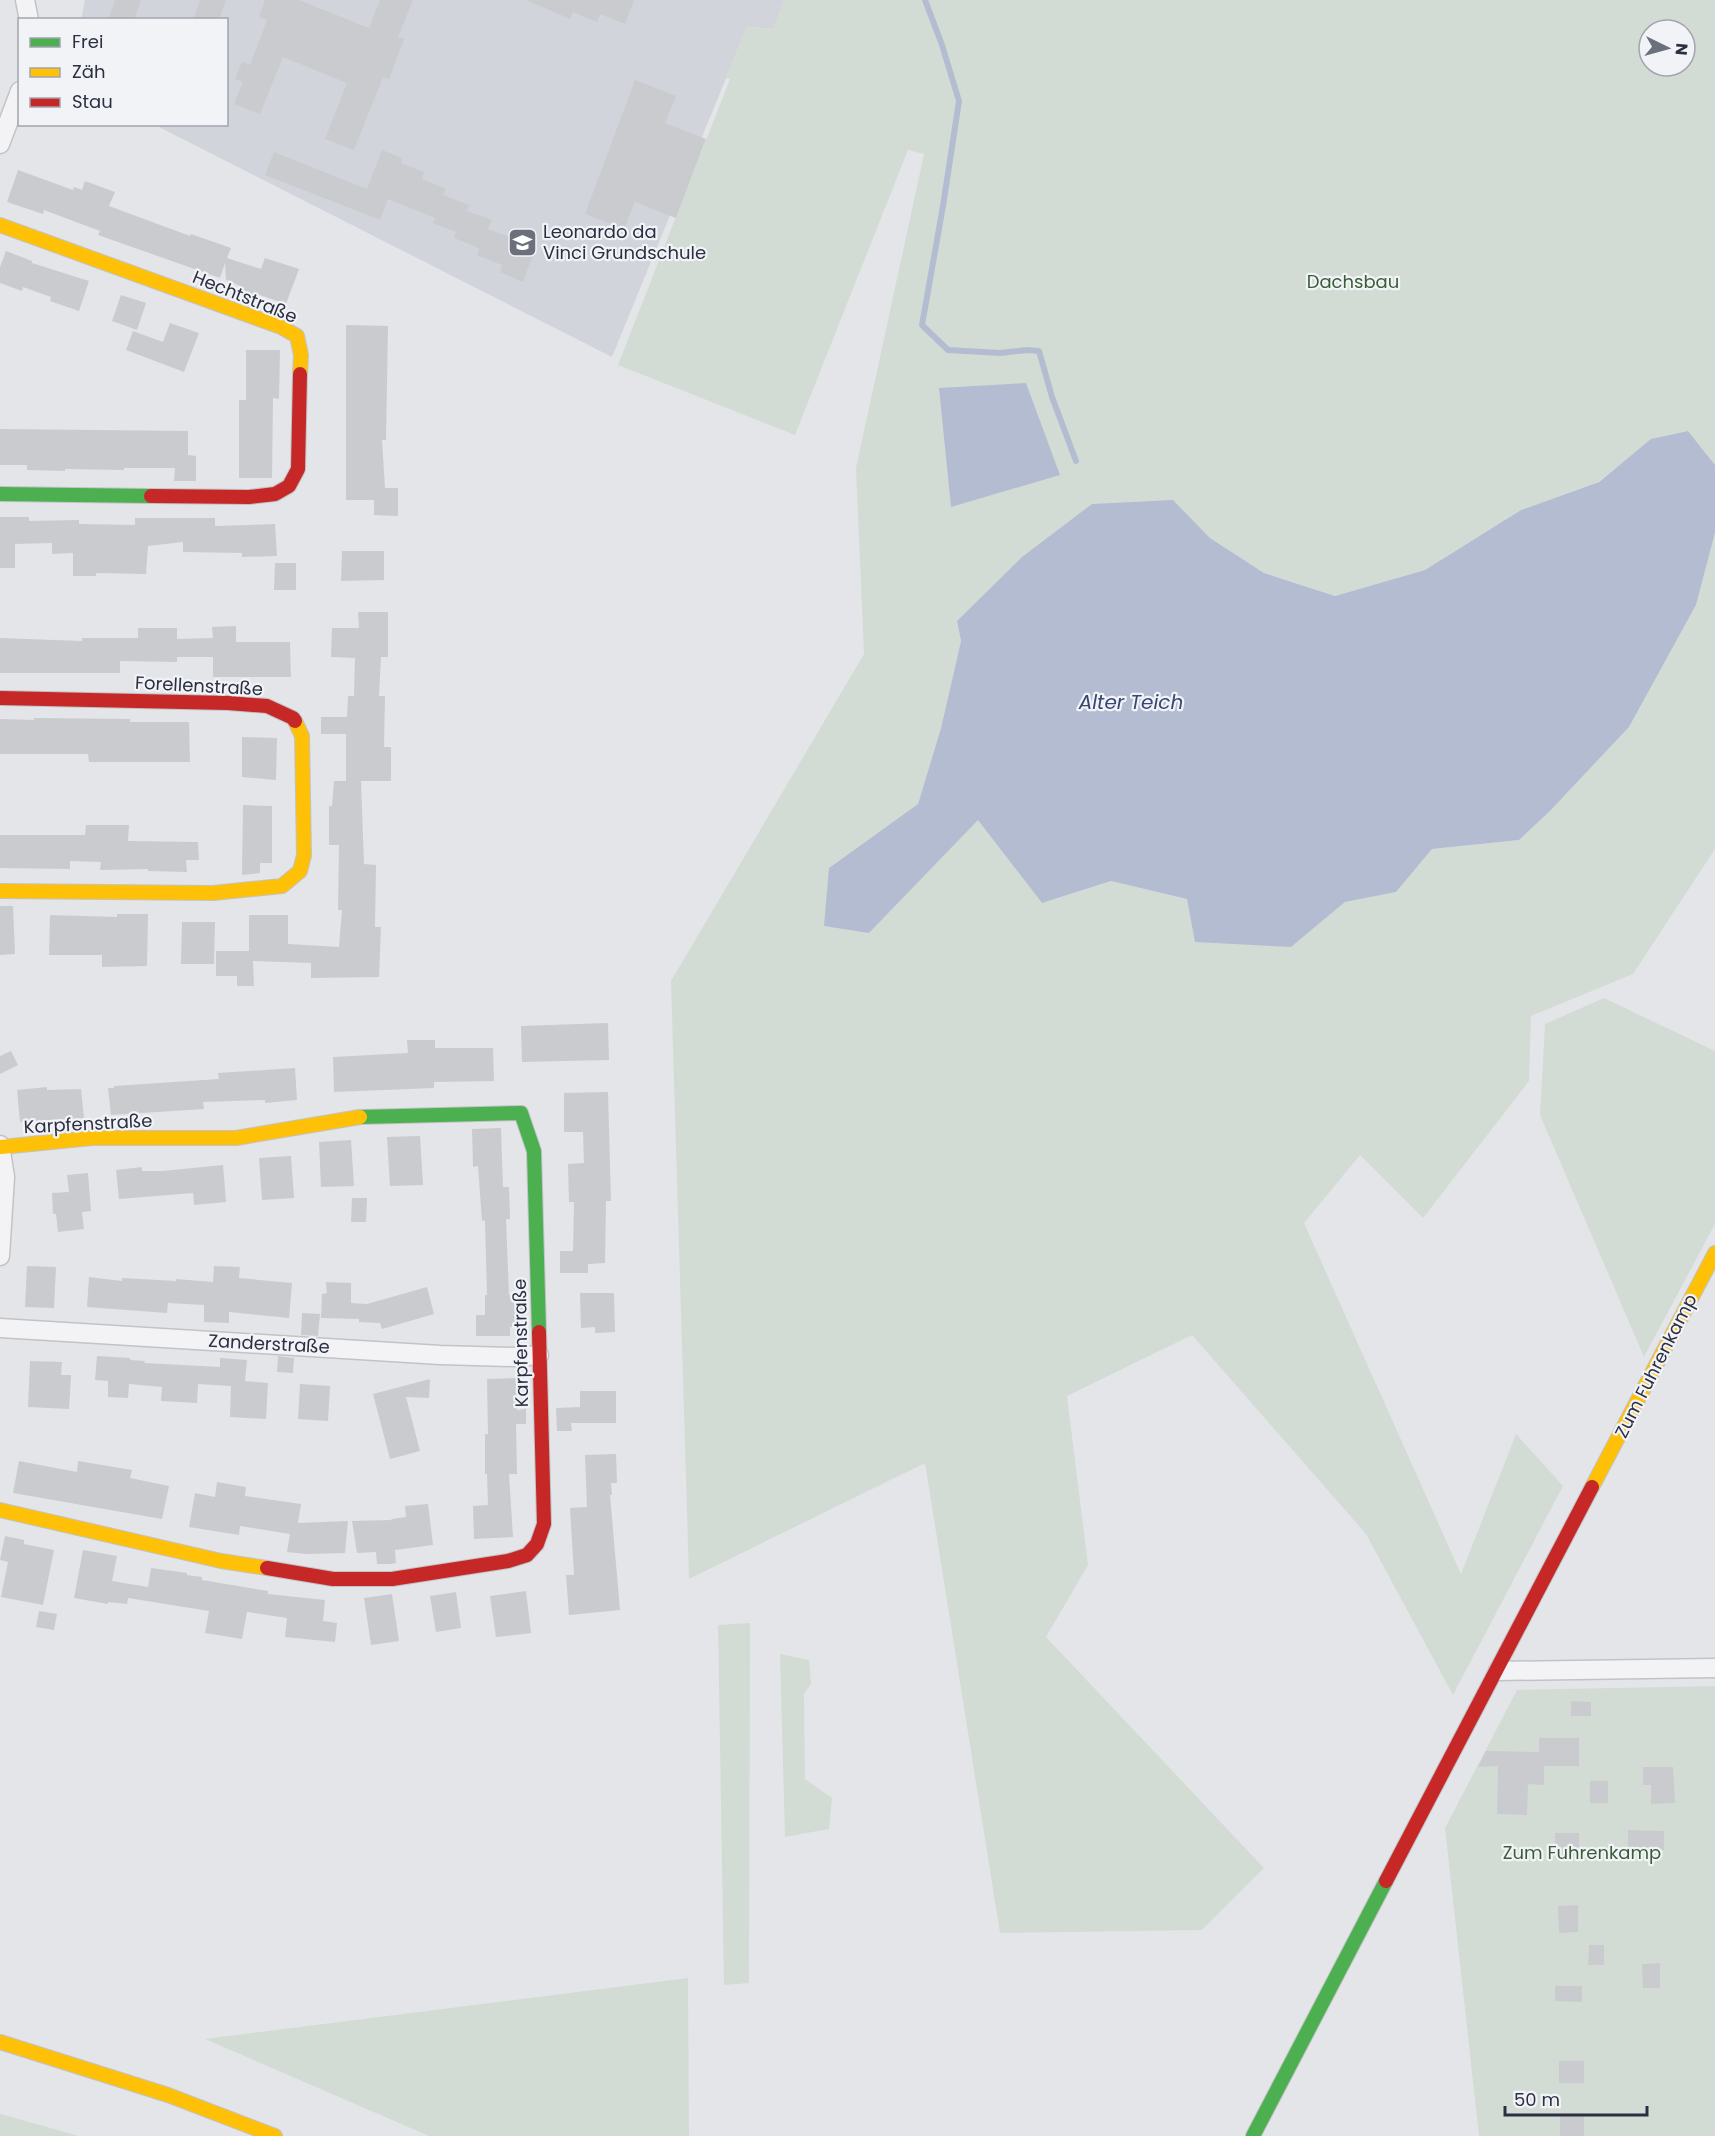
<svg xmlns="http://www.w3.org/2000/svg" width="1715" height="2136" font-family="Poppins,sans-serif">
	<style>
		.built { fill: #d2d4db }
		.green { fill: #d3dcd4; fill-rule: evenodd }
		.water { fill: #b4bcd2 }
		.lines { fill: none; stroke-linecap: round; stroke-linejoin: round }
		.stream { stroke: #b4bcd2; stroke-width: 6 }
		.building { fill: #cacbcf }
		.street-casing { stroke: #c2c3c6; stroke-width: 21 }
		.fast-casing { stroke: #c2c3c6; stroke-width: 16 }
		.slow-casing { stroke: #c2c3c6; stroke-width: 16 }
		.jam-casing { stroke: #c2c3c6; stroke-width: 16 }
		.street { stroke: #f3f3f5; stroke-width: 18 }
		.fast { stroke: #4caf50; stroke-width: 14 }
		.slow { stroke: #ffc107; stroke-width: 14 }
		.jam { stroke: #c62828; stroke-width: 14 }
		.labels { text-anchor: middle; stroke-width: 4.5; stroke-linejoin: round; paint-order: stroke }
		.poi-label { font-size: 18px; fill: #2b2f42; stroke: #f2f3f7; text-anchor: start }
		.park-label { font-size: 18px; fill: #395d38; stroke: #f2f3f7 }
		.street-label { font-size: 18px; fill: #2b2f42; stroke: #f2f3f7 }
		.water-label { font-size: 20px; font-style: italic; fill: #364675; stroke: #f2f3f7 }
	</style>
	<rect width="100%" height="100%" fill="#e4e5e8"/>
	<path class="built" d="M85,0h699l-10,29 -27,-2 -135,330 -453,-230 -4,-2 71,-1v-104h-145z"/>
	<path class="green" d="M784,0h931v465l-27,-34 -36,8 -54,43 -77,28 -96,60 -90,26 -71,-23 -54,-35 -37,-38 -216,121 4,20 -20,87 -23,76 -89,64 40,65 109,-114 64,84 69,-22 76,18 104,48 54,-45 51,-10 36,-43 87,-9 30,-28 80,-85 67,-122 19,-72v316l-82,125 -102,42 -2,65 -106,137 -63,-63 -56,68 157,351 55,-140 47,52 -110,209 -87,-161 -174,-199 -125,61 21,169 -42,72 218,231 -62,62 -202,3 -75,-470 -236,116 -18,-598 193,-327 -8,-186 68,-314 -16,-4 -113,285 -177,-70 112,-286 -4,-1 21,-51 26,2zM1649,30h36v36h-36z
		M1604,998l111,53v173l-71,133 -104,-242 5,-91z
		M750,1623l-1,360 -25,2 -6,-360z
		M780,1654l29,6 2,24 -7,10 1,85 27,19 -3,31 -44,8z
		M1715,1686v450h-236l-34,-308 72,-138z
		M688,1978l1,158h-260l-224,-97z
		M0,2114h1l78,22h-79z"/>
	<path class="water" d="M1026,383l34,92 -109,32 -12,-119z
		M1688,431l27,34v68l-19,72 -67,122 -80,85 -30,28 -87,9 -36,43 -51,10 -54,45 -96,-5 -8,-43 -76,-18 -69,22 -64,-83 -109,113 -45,-7 5,-58 89,-64 23,-76 20,-87 -4,-20 65,-64 70,-53 81,-4 37,38 54,35 71,23 90,-26 96,-60 78,-28 52,-43z"/>
	<g class="lines">
		<path class="stream" d="M925,0l17,45 17,56 -16,105 -21,119 26,25 52,3 27,-3 12,1 13,46 24,64"/>
	</g>
	<path class="building" d="M115,0h26l-7,20h-26z
		M200,0h26l-7,20h-26z
		M265,0h34l70,28 11,-28h33l-15,37 6,2 -15,40 -6,-2 -29,73 -29,-11 22,-56 -64,-26 -23,57 -26,-10 9,-22 -8,-3 7,-17 8,3 17,-45 -8,-3z
		M526,0h108l-9,24 -25,-10 -3,8 -24,-10 -3,7z
		M635,80l41,16 -11,27 41,16 -30,79 -41,-16 -11,27 -39,-15z
		M382,150l20,8 -1,5 23,9 -2,7 24,10 -3,6 26,10 -2,6 25,9 -4,9 24,9 -1,5 23,9 -11,30 -23,-10 2,-7 -25,-10 2,-7 -25,-10 2,-6 -23,-9 2,-5 -47,-19 -8,21 -115,-45 9,-23 93,37z
		M18,170l55,20 1,-3 8,3 3,-9 30,11 -6,14 81,30 1,-2 40,14 -4,10 34,11 4,-11 34,11 -13,35 -29,-10 -1,4 -18,-6 2,-6 -14,-6 -1,-17 -5,15 -122,-43 2,-4 -56,-21 -1,4 -36,-12z
		M6,251l26,10v2l57,18 -10,30 -29,-10 1,-4 -28,-10 -1,4 -22,-8v-16z
		M121,295l25,8 -9,27 -25,-9z
		M170,323l29,10 -15,39 -58,-22 7,-19 30,11z
		M346,325l42,1 -2,114h-4l3,48h13v28l-24,-1v-15h-28z
		M246,350h34l-1,49 -6,-1 -1,80h-33v-78h7z
		M0,429l188,2v24l8,1v25h-22l1,-13h-51v2l-59,-1v2l-38,-1v-5h-27z
		M0,517h29v4l50,-1v4l56,1v-7h80v8l60,-2 2,32 -35,1v-4l-59,-1v-10l-35,4 -2,28 -50,-1v3h-23v-23l-21,1v-11l-37,1v24h-15z
		M342,551h42v29l-43,1z
		M275,563h21v27h-22z
		M358,612h30v45h-7l-2,39h6l-1,51h7v34h-30l3,83 12,1 -1,62h6l-2,50 -68,1v-15l-58,-2 1,25h-17v-10h-21v-25h33v-36h39v29l51,3 3,-37h-4l1,-65h-10v-39h3l2,-25h12v-47h-25v-17h26l1,-21h6l1,-38 -24,-1 1,-29h27z
		M236,626v16h54l1,35h-78v-20h-36v5l-57,-1v12h-120v-35l82,3v-3h56v-10h39v11l36,-1 -1,-11z
		M34,718l96,1v3h59l1,40h-101l-1,-8h-88v-35l34,1z
		M242,737l35,1 -1,42 -34,-3z
		M243,805l29,1v57h-12v10l-18,2z
		M86,825h43l-1,16 70,1 1,18h-13l1,12 -39,-1v-2l-48,1 1,-8 -31,-1v8l-70,-1v-33h85z
		M0,906h13l2,48 -15,1z
		M117,914h31l-1,52 -45,1v-12h-53l1,-40 67,2z
		M182,922h33l-1,42h-33z
		M608,1023l1,37 -87,2 -1,-36z
		M407,1040h28v8h58l1,33 -60,1v6l-100,4 -1,-35 75,-4z
		M11,1051l7,14 -18,9v-18z
		M295,1068l2,32 -32,3v-3l-62,2 1,7 -93,6 -3,-27h6v-2l105,-7 -1,-6z
		M47,1087v3l34,-1 3,29 -64,4 -3,-32z
		M608,1092l3,109h-5l-1,62 -17,1v9h-28v-22h13l1,-49h-5l-1,-38 16,-1 -1,-31h-19v-39z
		M501,1128l2,59h6l1,32h-4l3,76h7l1,9h6l1,23h-14v9h-34v-21h9v-20h2l-2,-75 -3,1 -4,-55 -5,1 -1,-38z
		M420,1136l3,49 -33,1 -3,-49z
		M351,1140l3,46 -33,1 -2,-45z
		M291,1156l3,42 -32,2 -3,-42z
		M223,1165l3,37 -32,3 -1,-12 -74,6 -3,-29 26,-3v4h21z
		M88,1173l3,38 -9,1 2,17 -26,3 -2,-18h-3l-1,-21 17,-1 -2,-17z
		M352,1198h15l-1,24h-15z
		M27,1266l29,1 -2,41 -29,-1z
		M214,1266l26,1 -1,11 53,5 -3,35 -60,-6v11l-25,-1v-17l-36,-2 -1,10 -80,-6 2,-30 33,4v-3l54,3v-2l37,3z
		M326,1282l25,1v20l16,1 60,-17 7,27 -52,15 -2,-6 -21,-1v-3l-38,-1 1,-24 5,-1z
		M580,1293h34l1,39 -20,1v-6l-14,1z
		M302,1313l18,1 -2,22 -17,-1z
		M97,1356l33,2v2l15,1 -1,2 76,4v-9l27,2 -2,21 23,2 -2,36 -36,-2 1,-31 -33,-2 -1,19 -36,-2 1,-14 -33,-3 -1,14 -20,-1v-16l-13,-1z
		M278,1356l16,2 -1,15 -16,-1z
		M30,1361l32,1 -1,13h10l-2,34 -41,-2z
		M516,1378l1,32 9,-1v15h-10l1,50h-8l4,63 -39,2 -1,-33 15,-1 -1,-31h-2v-40h3l-1,-55z
		M430,1379l-1,19 -23,-1 14,54 -30,8 -17,-65z
		M300,1384l30,2 -2,35 -30,-2z
		M580,1391h36v32h-45l1,8h-15l-1,-23 24,-1z
		M616,1454l1,29h-6l1,12h-2l10,115 -51,5 -3,-40h8l-4,-67 17,-1 -2,-52z
		M19,1461l58,11 1,-11 54,9 -2,8 39,8 -7,33 -149,-26z
		M217,1482l29,5 -1,9 56,8 -3,19 50,-2 -3,32 -39,1 -19,-2 3,-18 -50,-8 -1,9 -50,-8 6,-34 20,4z
		M428,1504l5,41 -38,5 1,13 -5,1h-14l-1,-12 -19,1 -5,-32 40,-1 -1,-1 15,-2 -1,-11z
		M5,1536l19,4v4l30,6 -11,55 -42,-8 7,-35 -8,-2z
		M83,1550l34,6 -5,25 36,6 3,-19 36,5v2l15,2v3l66,11v3l57,6 -2,21 14,2 -2,19 -50,-5 2,-19 -40,-6 -5,27 -37,-6 4,-22 -81,-13 -1,6 -19,-2v2l-34,-6z
		M526,1591l5,42 -35,4 -6,-41z
		M456,1592l5,36 -25,4 -6,-36z
		M392,1594l7,47 -28,4 -7,-47z
		M39,1611l18,3 -3,16 -18,-3z
		M1571,1701l20,1v14h-20z
		M1539,1738h40v28h-35v19l-16,-1 -1,31 -30,-1 1,-48 -20,1 8,-16 53,1z
		M1643,1767h30l2,36 -24,1v-19h-8z
		M1590,1781h18v22h-18z
		M1628,1830l36,1v19l-36,-1z
		M1555,1833h24v24l-24,-1z
		M1578,1905v27l-19,1 -1,-27z
		M1589,1945h15v20h-16z
		M1660,1963v25h-17l-1,-24z
		M1555,1986h27v16l-27,-1z
		M1559,2061h25v22h-25z
		M1560,2114l24,1v21h-24z"/>
	<g class="lines">
		<defs>
			<path id="street" d="M25,0l4,20
				M0,144l20,-53
				M0,1145l5,32 -5,79
				M0,1328l440,27 74,2 25,-2
				M1498,1671l217,-3"/>
			<path id="fast" d="M0,494l151,2
				M360,1117l161,-4 13,38 5,181
				M1253,2136l133,-255"/>
			<path id="slow" d="M0,225l281,102 16,9 4,19 -1,19
				M0,891l213,2 69,-7 18,-15 4,-16 -2,-119 -7,-15
				M1,1147l91,-9h144l124,-21
				M1592,1487l123,-234
				M0,1510l221,51 46,7
				M0,2042l168,53 107,41"/>
			<path id="jam" d="M151,496l98,1 26,-3 14,-8 9,-17 2,-95
				M0,698l228,5 39,3 26,12 2,3
				M267,1568l66,11h59l116,-18 19,-6 10,-11 7,-20 -5,-192
				M1386,1881l206,-394"/>
		</defs>
		<use href="#street" class="street-casing"/>
		<use href="#fast" class="fast-casing"/>
		<use href="#slow" class="slow-casing"/>
		<use href="#jam" class="jam-casing"/>
		<use href="#street" class="street"/>
		<use href="#fast" class="fast"/>
		<use href="#slow" class="slow"/>
		<use href="#jam" class="jam"/>
	</g>
	<defs>
		<symbol id="school-square" viewBox="-11 -11 22 22"><rect x="-9" y="-9" width="18" height="18" rx="4" fill="#6c6f7c" stroke="#f2f3f7"/><path d="M0-5L7-2L0 1L-7-2ZM-4 1L0 2.5L4 1V4Q0 6-4 4Z" fill="#fff"/></symbol>
	</defs>
	<g fill-rule="evenodd">
		<use href="#school-square" x="506" y="226" width="33" height="33"/>
	</g>
	<g class="labels">
		<g class="poi-label">
			<text x="543" y="238">Leonardo da<tspan x="543" dy="21">Vinci Grundschule</tspan></text>
		</g>
		<g class="park-label">
			<text x="1353" y="288">Dachsbau</text>
			<text x="1582" y="1859">Zum Fuhrenkamp</text>
		</g>
		<g class="street-label">
			<text transform="translate(245 297) rotate(22)" y="6">Hechtstraße</text>
			<text transform="translate(199 686) rotate(3)" y="6">Forellenstraße</text>
			<text transform="translate(88 1124) rotate(-3)" y="6">Karpfenstraße</text>
			<text transform="translate(521 1343) rotate(-91)" y="6">Karpfenstraße</text>
			<text transform="translate(269 1344) rotate(3)" y="6">Zanderstraße</text>
			<text transform="translate(1656 1366) rotate(-63)" y="6">Zum Fuhrenkamp</text>
		</g>
		<g class="water-label">
			<text x="1131" y="709">Alter Teich</text>
		</g>
	</g>
	<rect x="18" y="18" width="210" height="108" fill="#f2f3f7" stroke="#a2a5af" stroke-width="1.5"/>
	<rect x="30" y="38" width="30" height="9" fill="#4caf50" stroke="#a2a5af" stroke-width="1.5"/>
	<text x="72" y="48" font-size="18" fill="#2b2f42">Frei</text>
	<rect x="30" y="68" width="30" height="9" fill="#ffc107" stroke="#a2a5af" stroke-width="1.5"/>
	<text x="72" y="78" font-size="18" fill="#2b2f42">Zäh</text>
	<rect x="30" y="98" width="30" height="9" fill="#c62828" stroke="#a2a5af" stroke-width="1.5"/>
	<text x="72" y="108" font-size="18" fill="#2b2f42">Stau</text>
	<g transform="translate(1667 48) rotate(95)"><circle r="28" fill="#f2f3f7" stroke="#a2a5af" stroke-width="1.5"/>
	<path d="M0-4.5L10 22L0 15L-10 22Z" fill="#6c6f7c"/>
	<text y="-9" font-size="16" font-weight="bold" text-anchor="middle" fill="#2b2f42">N</text>
	</g>
	<path d="M1505 2106v9h142v-9" fill="none" stroke="#2b2f42" stroke-width="3"/>
	<text x="1514" y="2106" font-size="18" fill="#2b2f42" stroke="#f2f3f7" stroke-width="4.5" paint-order="stroke">50 m</text>
</svg>
